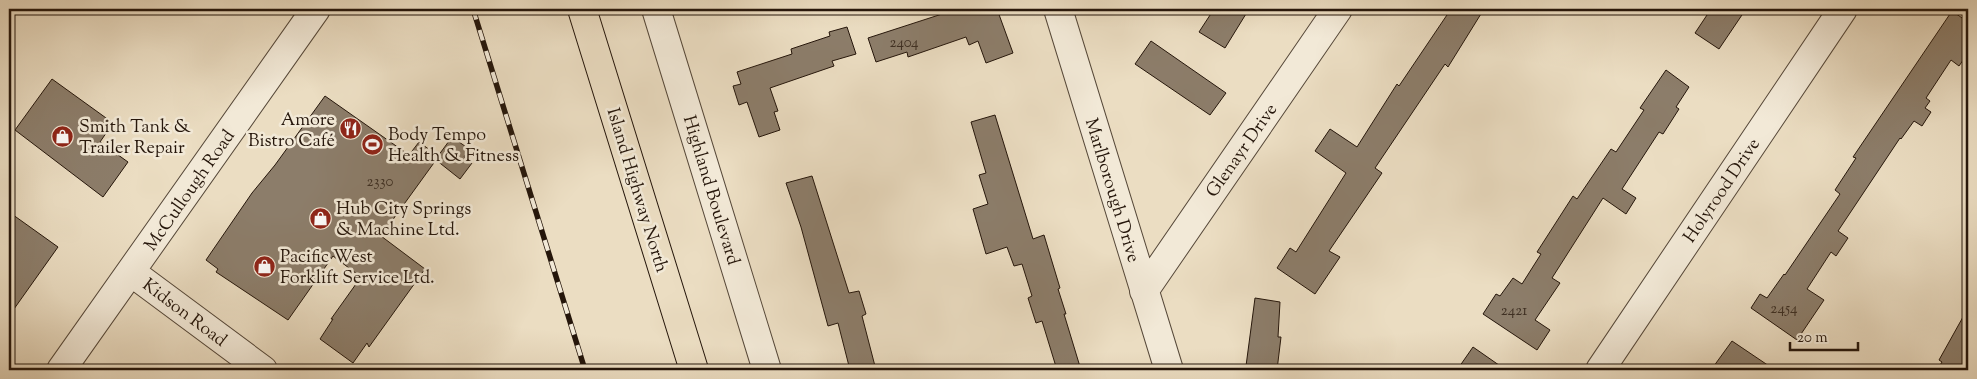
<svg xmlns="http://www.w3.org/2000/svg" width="1977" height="379" font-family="'Sorts Mill Goudy',serif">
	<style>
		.building { fill: #8c7d6a; stroke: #25160b }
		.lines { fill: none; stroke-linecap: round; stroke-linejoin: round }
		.minor-casing { stroke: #564839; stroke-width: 30 }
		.major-casing { stroke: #25160b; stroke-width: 30 }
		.minor { stroke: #f2e9d7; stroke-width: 28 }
		.major { stroke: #ebddc2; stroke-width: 28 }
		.rail-casing { stroke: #25160b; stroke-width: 5.5 }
		.rail { stroke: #f2e9d7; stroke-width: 4; stroke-dasharray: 11; stroke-linecap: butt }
		.labels { text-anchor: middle; stroke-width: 5; stroke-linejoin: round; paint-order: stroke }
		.number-label { font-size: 15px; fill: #3f3023 }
		.poi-label { font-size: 18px; fill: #25160b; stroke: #f2e9d7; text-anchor: start }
		.street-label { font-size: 18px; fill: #25160b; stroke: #f2e9d7 }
	</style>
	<rect width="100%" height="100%" fill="#ebddc2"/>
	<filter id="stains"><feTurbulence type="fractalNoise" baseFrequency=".004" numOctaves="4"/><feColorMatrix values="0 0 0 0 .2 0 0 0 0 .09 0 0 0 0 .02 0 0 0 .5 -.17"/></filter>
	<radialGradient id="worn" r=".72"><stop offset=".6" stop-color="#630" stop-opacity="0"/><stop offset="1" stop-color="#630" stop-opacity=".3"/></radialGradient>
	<path class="building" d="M940,9h57l16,44 -27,10 -8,-22 -9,4 -3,-8 -58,20 -1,-5 -31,10 -8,-24 74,-24z
		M1214,9h35l-24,39 -26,-16z
		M1451,9h33l-36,58 -3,-3 -70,104 7,5 -53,78 11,6 -25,37 -38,-26 13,-20 6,4 50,-79 -31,-22 15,-22 27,18 40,-63 2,2z
		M1711,9h35l-27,40 -24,-16z
		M1952,11l16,11v31l-9,13 -8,-6 -25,38 4,3 -5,7 6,4 -9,14 -8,-5 -13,18 -1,-1 -62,93 10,7 -12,18 -5,-4 -24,37 17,11 -27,40 -46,-32 9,-14 7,4 17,-24 1,1 55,-81 -5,-4 21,-32 -3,-1z
		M847,27l9,27 -24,7 2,5 -64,22 8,23 -4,1 6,18 -21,7 -12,-35 -8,3 -6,-19 8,-2 -4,-12 55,-18 -1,-5 39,-13 -1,-4z
		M1151,41l75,52 -16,22 -75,-51z
		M1666,70l23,17 -13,20 3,2 -16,25 -4,-2 -37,57 14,9 -10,16 -23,-16 -51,80 8,5 -25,37 15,10 -13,20 -54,-36 13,-20 4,2 13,-18 9,6 19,-30 -4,-2 36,-56 4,3 34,-50 5,3 28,-42 -4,-2z
		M52,79l61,44 -13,19 28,20 -25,35 -88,-67z
		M325,96l84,59 10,-13 19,14 14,-19 17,12 -5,8 8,6 -12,16 -24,-19 -55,76 44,33 -56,78 -2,-4 -14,20 -33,-24 13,-20h-2l30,-42 -28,-21 -45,64 -72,-48 2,-3 -12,-9 46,-67 23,-28z
		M995,115l38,124 11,-4 16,53 -2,1 8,25h-2l17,56h-24l-15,-49 -6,2 -8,-25 4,-2 -10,-32 -8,2 -7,-19 -21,7 -13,-45 15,-5 -9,-29 7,-2 -15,-51z
		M812,176l37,117 10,-2 7,23 -4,2 14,54h-26l-12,-47 -10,3 -27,-99 -15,-44z
		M9,212l49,35 -49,69z
		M1255,298l25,4 -2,35h3l-4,33 -31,-4z
		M1968,308v62h-31l5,-8 -3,-2z
		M1732,341l43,29h-64z
		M1473,347l33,23h-49z"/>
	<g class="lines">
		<defs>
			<path id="minor" d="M656,9l111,361
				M1058,9l111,361
				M131,272l132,98
				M1144,291l194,-282
				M61,370l255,-361
				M1600,370l243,-361"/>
			<path id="major" d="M582,9l112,361"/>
		</defs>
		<use href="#minor" class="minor-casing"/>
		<use href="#major" class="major-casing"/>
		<use href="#minor" class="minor"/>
		<use href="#major" class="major"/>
		<defs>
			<path id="rail" d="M473,9l112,361"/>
		</defs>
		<use href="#rail" class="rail-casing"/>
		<use href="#rail" class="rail"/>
	</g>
	<defs>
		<symbol id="restaurant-disc" viewBox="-11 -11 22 22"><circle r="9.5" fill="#8f2418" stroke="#f2e9d7"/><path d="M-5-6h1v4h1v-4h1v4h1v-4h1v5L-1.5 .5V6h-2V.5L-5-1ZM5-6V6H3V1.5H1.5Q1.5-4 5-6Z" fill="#fff"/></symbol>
		<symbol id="shop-disc" viewBox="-11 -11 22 22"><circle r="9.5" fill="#8f2418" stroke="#f2e9d7"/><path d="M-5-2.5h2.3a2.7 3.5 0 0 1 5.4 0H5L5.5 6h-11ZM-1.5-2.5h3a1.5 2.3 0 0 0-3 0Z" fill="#fff"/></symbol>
		<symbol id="stadium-disc" viewBox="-11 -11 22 22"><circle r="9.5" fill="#8f2418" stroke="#f2e9d7"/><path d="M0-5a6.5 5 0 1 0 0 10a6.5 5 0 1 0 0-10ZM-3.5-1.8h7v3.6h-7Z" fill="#fff"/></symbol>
	</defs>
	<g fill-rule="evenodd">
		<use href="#restaurant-disc" x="338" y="116" width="25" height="25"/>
		<use href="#shop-disc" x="50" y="124" width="25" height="25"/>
		<use href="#stadium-disc" x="360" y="132" width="25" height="25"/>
		<use href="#shop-disc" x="308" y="206" width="25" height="25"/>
		<use href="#shop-disc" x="252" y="254" width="25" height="25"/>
	</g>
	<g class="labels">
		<g class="number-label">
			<text x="904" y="47">2404</text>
			<text x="380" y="186">2330</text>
			<text x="1784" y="313">2454</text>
			<text x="1514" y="315">2421</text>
		</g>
		<g class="poi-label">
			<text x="335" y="125" text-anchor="end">Amore<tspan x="335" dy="21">Bistro Café</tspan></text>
			<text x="79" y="132">Smith Tank &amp;<tspan x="79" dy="21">Trailer Repair</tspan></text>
			<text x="388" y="140">Body Tempo<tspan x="388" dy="21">Health &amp; Fitness</tspan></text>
			<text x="336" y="214">Hub City Springs<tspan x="336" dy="21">&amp; Machine Ltd.</tspan></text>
			<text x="280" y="262">Pacific West<tspan x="280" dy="21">Forklift Service Ltd.</tspan></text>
		</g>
		<g class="street-label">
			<text transform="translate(1241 150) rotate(-55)" y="6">Glenayr Drive</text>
			<text transform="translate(189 190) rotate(-55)" y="6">McCullough Road</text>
			<text transform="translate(638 190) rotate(73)" y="6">Island Highway North</text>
			<text transform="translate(712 190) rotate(73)" y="6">Highland Boulevard</text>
			<text transform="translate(1113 190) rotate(73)" y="6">Marlborough Drive</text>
			<text transform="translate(1721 190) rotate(-56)" y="6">Holyrood Drive</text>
			<text transform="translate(185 312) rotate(37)" y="6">Kidson Road</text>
		</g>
	</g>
	<rect width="1977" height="379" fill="none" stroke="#ebddc2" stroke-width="30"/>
	<rect x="10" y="10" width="1957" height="359" fill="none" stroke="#25160b" stroke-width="2.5"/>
	<rect x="15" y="15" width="1947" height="349" fill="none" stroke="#25160b"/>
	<path d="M1790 342v8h68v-8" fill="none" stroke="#25160b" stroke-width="2.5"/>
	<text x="1797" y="342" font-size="15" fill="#25160b" stroke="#f2e9d7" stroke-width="4" paint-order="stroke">20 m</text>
	<rect width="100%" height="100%" filter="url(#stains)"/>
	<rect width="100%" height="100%" fill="url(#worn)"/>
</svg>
